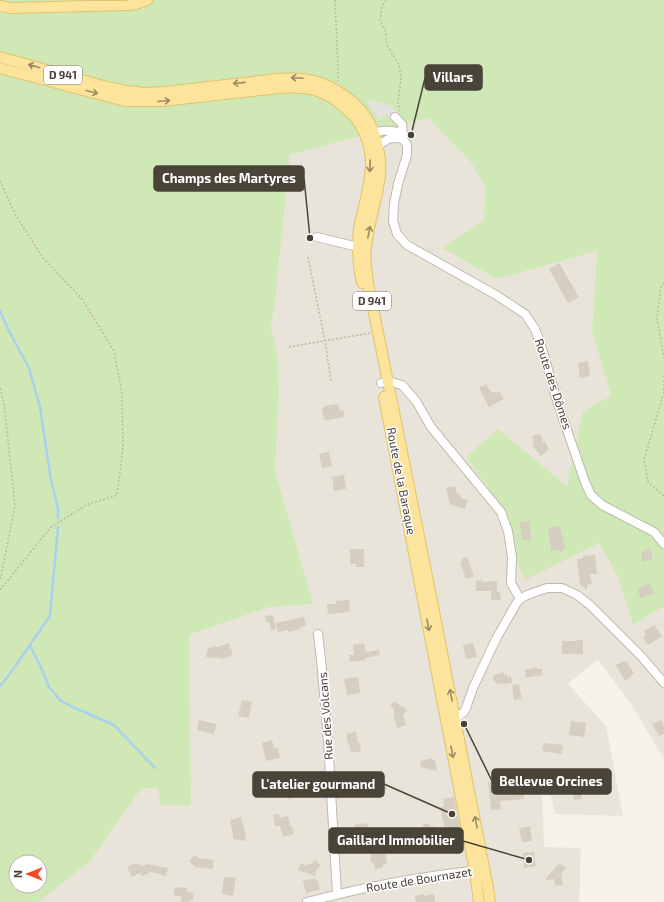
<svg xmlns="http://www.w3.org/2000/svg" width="664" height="902" font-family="'Exo 2',sans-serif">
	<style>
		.residential { fill: #e9e4d9 }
		.green { fill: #cfe8b5; fill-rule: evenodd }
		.parking { fill: #e4e2df }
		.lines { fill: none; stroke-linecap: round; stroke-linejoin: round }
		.stream { stroke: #a9d0ef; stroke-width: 2.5 }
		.building { fill: #d6cec0 }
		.minor-casing { stroke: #c0baad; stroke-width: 10 }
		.major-casing { stroke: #e1c36c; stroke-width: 12 }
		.path { stroke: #c2b79f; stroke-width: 1.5; stroke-dasharray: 2 2; stroke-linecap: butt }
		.minor { stroke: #fff; stroke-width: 8 }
		.major { stroke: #fce49d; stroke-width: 10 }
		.oneway { stroke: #9a8b65 }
		.labels { text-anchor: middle; stroke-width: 3; stroke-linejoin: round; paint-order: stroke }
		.shield { fill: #fff; stroke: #807b74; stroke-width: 1 }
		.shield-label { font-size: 11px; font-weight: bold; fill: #494338 }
		.street-label { font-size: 12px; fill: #494338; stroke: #fff }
		.leader { fill: none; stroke: #494338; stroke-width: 1.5 }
		.callout-dot { fill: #494338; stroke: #fff; stroke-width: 1.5 }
		.callout { fill: #494338; stroke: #494338; stroke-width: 1.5 }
		.callout-label { font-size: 13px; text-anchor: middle; font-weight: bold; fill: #fff }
	</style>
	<rect width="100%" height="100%" fill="#f5f2eb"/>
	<path class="residential" d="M428,118l42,43 15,25 -1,34 -42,28 55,31 100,-28 -5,80 19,65 -28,16 -16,74 -69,-57 -32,28 41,56 11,52 81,-22 19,34 15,48 26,-16 5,-2v152l-29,-49 -37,-51 -30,25 38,42 17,90 -68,-2 -5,-23 -8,2 2,54 37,1 -2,54h-540l51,-41 51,-72 17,-2 33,18 -2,-170 80,-28 44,-3 -38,-134 4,-76 -1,-36 -7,-31 4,-25 15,-147z"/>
	<path class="green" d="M0,0h664v607l-5,2 -26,16 -15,-48 -19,-34 -74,37 -7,-15 -11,-52 -41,-56 32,-28 69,57 16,-75 28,-15 -19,-65 5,-80 -100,28 -55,-31 42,-28 1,-34 -15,-25 -42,-43 -138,37 -15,147 -4,25 7,31 1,36 -4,76 38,134 -44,3 -80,28 2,170h-30l-3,-18 -17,2 -51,72 -51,41h-39zM16,862h24v24h-24z"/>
	<path class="parking" d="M370,100l20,5 10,9 -9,7 -4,-7 -7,6 -13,-17z"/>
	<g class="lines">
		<path class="stream" d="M0,311l10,22 19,35 11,39 11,73 7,28v10
			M30,646l10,19 9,22 12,14 14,7 39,17 41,43
			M0,686l9,-11 41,-59 8,-89"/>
	</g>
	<path class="building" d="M474,69l4,1 4,3 2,6 -1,4 -3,4 -4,2h-11l9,-8 -8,-10z
		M559,263l20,34 -11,6 -19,-34z
		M588,361l2,15 -10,2 -2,-15z
		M486,384l4,7 6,2 3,-2 5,8 -15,8 -10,-19z
		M338,404l2,7 3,-1 1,7 -17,3v-1l-3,1 -2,-12 3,-1v-1z
		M541,434l2,8 2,-1 1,3 3,5 -8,7 -9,-10 2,-1 -2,-9z
		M329,452l3,14 -10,2 -3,-14z
		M344,475l2,14 -12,2 -2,-14z
		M455,486l2,7 3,2 1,3 7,2 -3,9 -15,-5 -4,-16z
		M530,521l1,19h-9l-2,-18z
		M560,526l5,22 -4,4 -3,-2 -7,1 -3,-23z
		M650,548l3,11 -10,3 -2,-9 3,-1v-2z
		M350,549h14v18h-8v-3h-6z
		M595,555l2,19h-7l2,10 -5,1v5l-7,-5 -3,-26h6v-3z
		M467,557l7,19 -8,3 -6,-17h2l-1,-3z
		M482,580v2l15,-1v11h3l1,8h-10v-9h-15v-10z
		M649,583l5,10 -13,5 -4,-9z
		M349,600l1,12 -22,2 -1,-10h9l-1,-3z
		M273,615l3,14 -5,1 -2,-8h-3l-1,-6z
		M304,617l2,9 -6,1 1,2 -13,3v-2l-10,2 -2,-9z
		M654,625l8,11 -14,9 -5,-7 3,-3 -2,-4z
		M577,640h6v14h-21v-13h15z
		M229,643l4,12 -11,4 -8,-2v1l-8,-1 2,-10 4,1 1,-2 5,1z
		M364,643l2,9 13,-2 1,5 -15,3 1,2 -16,2 -1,-7h5l-1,-10z
		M473,643l4,14 -11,2 -3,-14z
		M623,661l1,2 2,-2 8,12 -3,2 1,1 -7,5 -9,-16z
		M534,668h3l1,1h4l1,6 -17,3 -1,-8z
		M504,672v3l3,-1v3l4,-1 1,7 -9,1v-1l-7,1 -1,-3h-2v-4l1,-2z
		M358,677l2,16 -13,2 -3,-16z
		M519,684l3,15 -8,1 -2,-15z
		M242,700l10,2 -3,16 -11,-2z
		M394,701l13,9 -4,5 3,10 -9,3 -3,-12v-7l-4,-3z
		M199,720l17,4 -2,10 -17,-4z
		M661,720l3,6v8l-5,2 -7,-12z
		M571,721l15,2 -2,14 -15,-2z
		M356,732l2,11h2l1,8 -10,2 -1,-8h-2l-2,-11z
		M272,740l2,9 4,-1 2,10 -14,3 -4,-18z
		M544,743l19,2 -1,9 -20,-3z
		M432,758l1,2h2l2,11 -16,-4 -1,-6z
		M572,776h8l2,23 -8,1z
		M385,780l2,10 -19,4 -2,-11z
		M499,781v7l19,-2 1,3h4l1,10 -24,2 1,8 -10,1 -3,-28z
		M286,784l6,3h3l3,9 -10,3 -2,-6 -7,1 -3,-7z
		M454,797l8,41 -10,1 -2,-10 -5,1 -5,-23 4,-1 -1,-7z
		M279,814l1,4 8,-2 2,10h2l2,8 -11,3 -3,-11h-5l-2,-11z
		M241,817l4,15h1l-1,9 -12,-2v-4l-3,-15z
		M367,823l2,8h1l2,8 -13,2 -1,-8h-2l-2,-8z
		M423,824h7v3l6,-1 1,14h-13z
		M530,826l2,15 -10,1 -3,-14z
		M385,851l2,13h-4v3l-8,2 -1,-7 -3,1 -1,-6h1l-1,-4z
		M534,852l2,14 -12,2 -1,-15z
		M195,855l3,3 16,2 -1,9 -18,-2 -6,-6z
		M315,860l6,6 -5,4 -1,6 -17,-6 3,-7 4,2 6,-1z
		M136,863l7,3 4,-2 21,4 -2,8 -5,-1v-1l-10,-2 -8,4 -2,-1 -1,-2 -8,4 -5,-10z
		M559,863l7,5 -5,6 2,11 -8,1 -1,-7 -9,1z
		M224,877l12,1 -3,18 -11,-2z
		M316,879v2h2l2,9 -14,3 -3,-13z
		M175,887l12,1v4l7,1 -1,7h-3l-1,2h-8l1,-5 -9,-2z
		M424,894v2l10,-2 1,8h-19l-1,-6z"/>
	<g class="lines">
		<defs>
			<path id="minor" d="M395,117l7,7 1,14
				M370,136v-2c11,-4 17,-4 28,-2l9,13v10l-9,29 -4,20 -1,17 4,13 10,11 89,50 29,19 10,15 6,16 17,59 27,78 6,13 11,10 52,27 10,12
				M375,141l3,5c9,-7 13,-10 25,-7
				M317,237l41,10
				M381,383l7,-2 14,4 14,16 15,26 70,85 7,19 4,26 -1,26 9,16
				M318,634l3,25 7,82 9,153
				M451,721l4,-2 9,-7 2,-4 7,-20 23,-49 20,-35 4,-5 7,-4 20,-7h15l15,7 13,10 51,51 23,27
				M307,902c57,-15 115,-26 173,-32"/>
			<path id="major" d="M0,6l12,2 116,-3 8,-1 11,-4
				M0,57l107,30 19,4 19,2 20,-1 112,-13c30,-2 47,1 72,20 12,9 21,22 26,37 2,8 4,15 5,24 2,10 -1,22 -3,33 -4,18 -9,36 -11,54 -2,12 1,24 2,36l61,303 59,302 2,14
				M0,68l125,33h38l116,-13c26,-2 45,1 65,19 4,4 9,8 13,13 8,11 14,28 14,43 0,22 -8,44 -12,66 -2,18 -1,36 3,54
				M384,397l72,375 19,99 4,31"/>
		</defs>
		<use href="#minor" class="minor-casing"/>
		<use href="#major" class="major-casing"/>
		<path class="path" d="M335,0l3,68v13
			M386,0l-4,7 -2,13 5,10 2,15 12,20 2,12 -3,26 2,8
			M0,181l15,33 28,44 39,41 32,52 8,42 1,55 -6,47 -31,10 -35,22 -51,63
			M308,257l17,84 6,40
			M664,283l-3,4 -4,31 7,40
			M289,347l81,-14
			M664,376v16l-20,68 4,22 16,14
			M0,388l4,15 11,103 -15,75"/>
		<use href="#minor" class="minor"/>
		<use href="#major" class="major"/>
	</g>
	<defs><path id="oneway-shaft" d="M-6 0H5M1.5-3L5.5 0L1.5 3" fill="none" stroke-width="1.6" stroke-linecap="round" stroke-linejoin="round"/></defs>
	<g class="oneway">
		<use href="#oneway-shaft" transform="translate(34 66) rotate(-164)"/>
		<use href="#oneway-shaft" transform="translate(297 78) rotate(-177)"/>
		<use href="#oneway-shaft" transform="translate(239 83) rotate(174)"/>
		<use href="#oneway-shaft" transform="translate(92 92) rotate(15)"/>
		<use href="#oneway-shaft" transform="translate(164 101) rotate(-5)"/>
		<use href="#oneway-shaft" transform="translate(370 166) rotate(92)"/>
		<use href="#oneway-shaft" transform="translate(369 232) rotate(-79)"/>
		<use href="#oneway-shaft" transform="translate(428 625) rotate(80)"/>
		<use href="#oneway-shaft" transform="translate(451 695) rotate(-101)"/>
		<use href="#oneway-shaft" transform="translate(452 752) rotate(79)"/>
		<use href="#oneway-shaft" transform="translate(476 822) rotate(-101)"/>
	</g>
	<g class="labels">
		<g class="shield">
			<rect x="44" y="66" width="38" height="18" rx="3"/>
			<rect x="353" y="292" width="38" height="18" rx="3"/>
		</g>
		<g class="shield-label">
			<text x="63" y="79">D 941</text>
			<text x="372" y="305">D 941</text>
		</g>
		<g class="street-label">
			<text transform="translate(553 384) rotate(72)" y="4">Route des Dômes</text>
			<text transform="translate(401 481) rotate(79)" y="4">Route de la Baraque</text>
			<text transform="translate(326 716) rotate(-94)" y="4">Rue des Volcans</text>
			<text transform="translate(419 880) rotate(-9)" y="4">Route de Bournazet</text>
		</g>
	</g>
	<path class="leader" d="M411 135L425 78M310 238L304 178M464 724L492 781M452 814L384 784M529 860L463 841"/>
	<g class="callout-dot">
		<circle cx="411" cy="135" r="4"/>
		<circle cx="310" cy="238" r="4"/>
		<circle cx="464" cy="724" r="4"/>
		<circle cx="452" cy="814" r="4"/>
		<circle cx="529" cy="860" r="4"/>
	</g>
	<g class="callout">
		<rect x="425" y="65" width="57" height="25" rx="4"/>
		<rect x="154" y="166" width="150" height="25" rx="4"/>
		<rect x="492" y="769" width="119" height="25" rx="4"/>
		<rect x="253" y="772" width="131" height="25" rx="4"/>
		<rect x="329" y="828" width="134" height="25" rx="4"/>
	</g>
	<g class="callout-label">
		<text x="453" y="82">Villars</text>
		<text x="229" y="183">Champs des Martyres</text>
		<text x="551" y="786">Bellevue Orcines</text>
		<text x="318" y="789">L'atelier gourmand</text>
		<text x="396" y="845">Gaillard Immobilier</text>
	</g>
	<g transform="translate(28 874) rotate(270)"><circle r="19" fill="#ffffff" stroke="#b6b4af"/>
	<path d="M0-3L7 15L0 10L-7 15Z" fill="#f44a22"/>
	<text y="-6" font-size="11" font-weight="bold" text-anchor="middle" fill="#494338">N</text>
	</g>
</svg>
